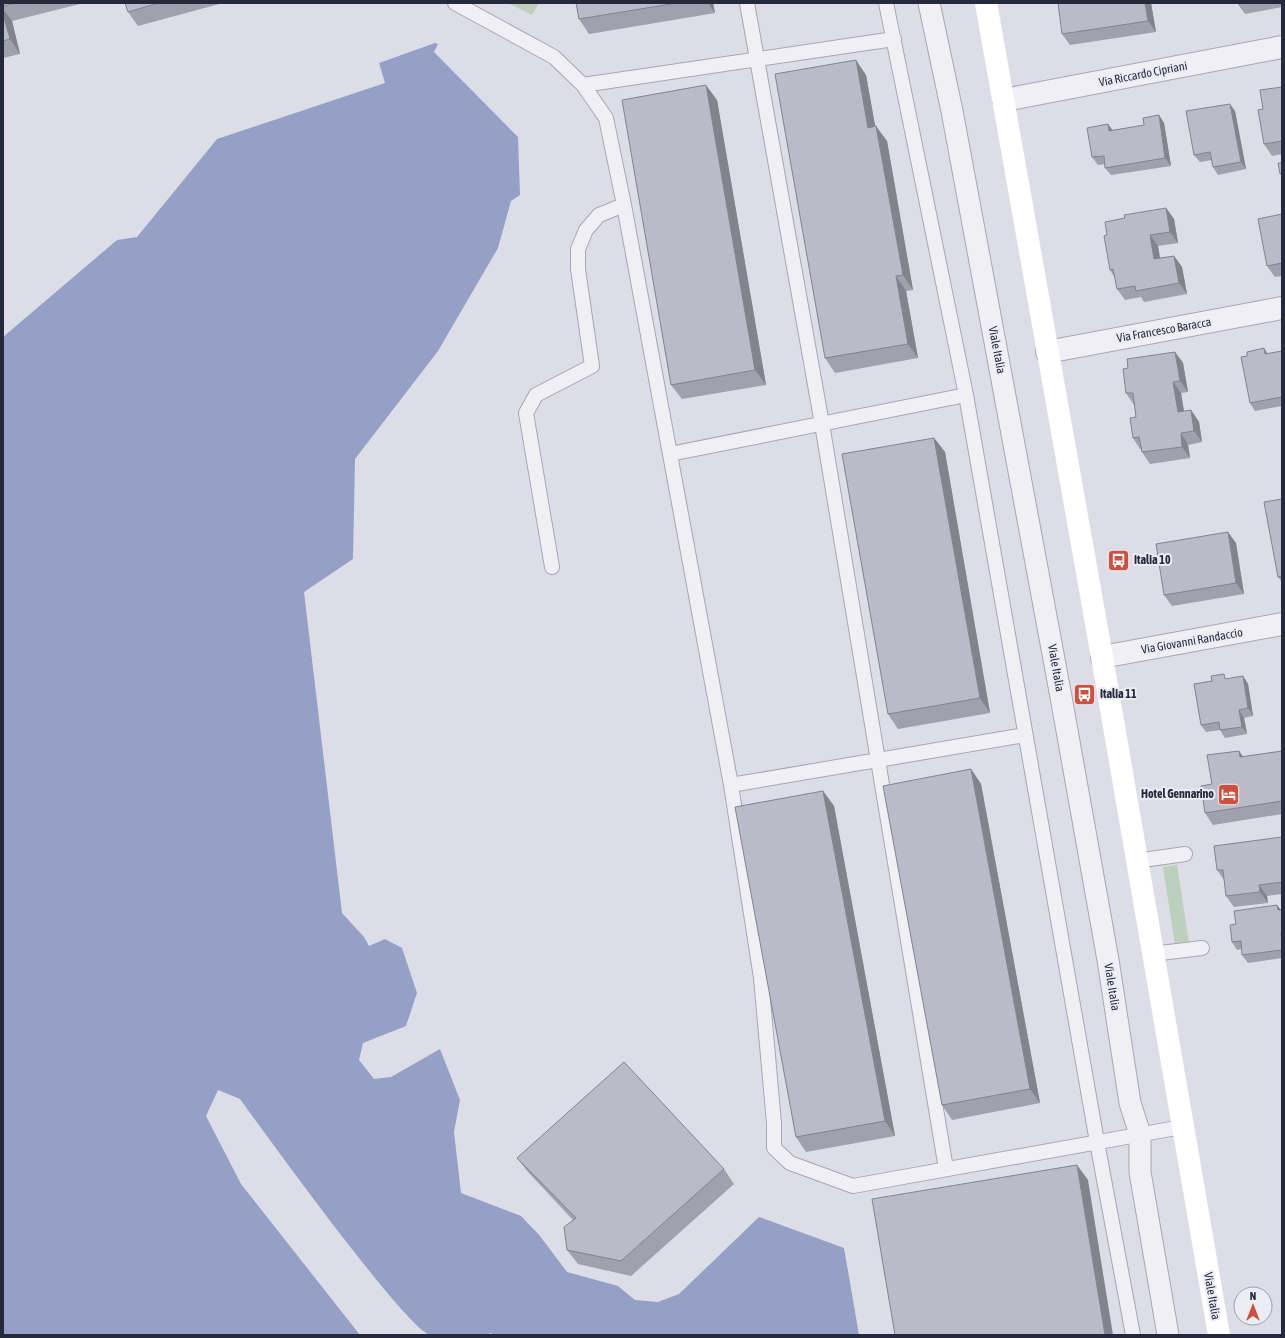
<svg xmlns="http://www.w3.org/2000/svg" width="1285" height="1338" font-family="'Asap Condensed',sans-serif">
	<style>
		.green { fill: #bdd0bd }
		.water { fill: #96a0c7 }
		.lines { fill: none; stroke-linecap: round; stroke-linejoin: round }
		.service-casing { stroke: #a5a7b3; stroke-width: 16 }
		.pedestrian-casing { stroke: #a5a7b3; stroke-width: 23 }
		.minor-casing { stroke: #a5a7b3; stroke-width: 24 }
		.service { stroke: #efeff5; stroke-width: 14 }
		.pedestrian { stroke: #efeff5; stroke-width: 21 }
		.minor { stroke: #efeff5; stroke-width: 22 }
		.secondary { stroke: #fff; stroke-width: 22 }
		.wall { fill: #9fa1ad }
		.shaded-wall { fill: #82838d }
		.building { fill: #b9bbc9; stroke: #82838d }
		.labels { text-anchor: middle; stroke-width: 4; stroke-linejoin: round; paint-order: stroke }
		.street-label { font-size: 12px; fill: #26283c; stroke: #ebecf4 }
		.poi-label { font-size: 12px; font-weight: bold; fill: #26283c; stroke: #ebecf4; text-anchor: start }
	</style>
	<rect width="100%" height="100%" fill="#dcdde6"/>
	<path class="green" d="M508,3h31l-7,12z
		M1177,865l12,78 -14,2 -12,-78z"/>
	<path class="water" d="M435,43l3,1 -4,8 84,85 2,58 -9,6 -13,47 -60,103 -83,108 -2,100 -49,33 38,321 22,24 5,9 16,-7 17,9 15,45 -11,33 -43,17 -4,17 15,19 17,-2 49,-28 20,51 -6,32 7,61 60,23 19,20 27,36 51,14 17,14 23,2 21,-8 80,-77 85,31 15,87h-364l-5,-2 -2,2c-14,0 -46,3 -58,0 -24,-6 -166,-203 -190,-236l-22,-9 -12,26 35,68 119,151h-357v-998l114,-97 20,-3 80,-98 168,-56 -6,-20z"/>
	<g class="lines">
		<defs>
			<path id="service" d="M455,3l99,54 29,28 23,33 18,87 107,580 30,193 13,145v25l16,15 63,23 329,-59
				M747,3l75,421 124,745
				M886,3l80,392 131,747 36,193
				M583,85l311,-46
				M670,454l296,-59
				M552,567l-26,-154 10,-18 56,-29 -14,-97v-20l8,-19 13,-15 25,-10
				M731,785l294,-50
				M1136,861l49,-7
				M1152,954l50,-6"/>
			<path id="pedestrian" d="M929,3l23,108 109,586 47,263 22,143 10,31v38l28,163"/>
			<path id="minor" d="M1004,100l278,-53
				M1047,352l235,-44
				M1102,657l180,-33"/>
		</defs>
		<use href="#service" class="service-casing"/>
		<use href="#pedestrian" class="pedestrian-casing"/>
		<use href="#minor" class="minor-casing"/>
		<use href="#service" class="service"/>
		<use href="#pedestrian" class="pedestrian"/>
		<use href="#minor" class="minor"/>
		<path class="secondary" d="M986,3l116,654 117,678"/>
	</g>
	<path class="wall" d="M3,3h81l-72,18 8,33 -17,4z
		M125,3h98l-85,23 -10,-14z
		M576,3h137l2,10 -126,21 -10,-15z
		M1151,3l5,29 -86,13 -8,-11z
		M1237,3h45v4l-37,7z
		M866,75l9,51 12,15 26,149 -7,1 12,67 -83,15 -10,-15z
		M1282,87v67l-10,2 -8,-12 -1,-35z
		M717,100l49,285 -84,14 -11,-14z
		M1235,111l11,58 -28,6 -5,-8 -1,-7 -12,2 -6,-7z
		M1164,123l7,43 -60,9 -6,-7v-4l-7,1 -6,-8 16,-33 4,6z
		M1166,208l8,11 4,24 -20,3 2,12 14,-2 8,11 5,27 -43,8 -3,-5 -16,3 -8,-11 -2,-11 -5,-8 -3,-35 18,-17z
		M1282,214v62l-7,1 -8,-11z
		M1282,351v55l-27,5 -5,-8 18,-49z
		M1175,352l8,11 5,29 -7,1 3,18 7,-1 8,12 3,20 -14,3 2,13 -40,6 -8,-12 -1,-3h-1l-7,-11 3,-21 -2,-12 -8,-12 2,-25z
		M934,438l11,14 45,261 -92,16 -10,-15z
		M1282,499v83l-4,-5z
		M1236,543l8,51 -72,12 -8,-11z
		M1243,676l5,8 5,32 -9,2 3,16 -22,4 -5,-8 -14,2 -5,-7 26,-46z
		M1239,751l4,6 39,-6v63l-69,11 -8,-12z
		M971,769l10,15 59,319 -88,17 -10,-15z
		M823,791l11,15 61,330 -89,16 -10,-15z
		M1282,837v57l-15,2 1,7 -34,4 -8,-11 -2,-16 -7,-10z
		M1277,905l4,5h1v48l-34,5 -6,-8v-6l-5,1 -5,-8 4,-18z
		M517,1158l207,11 10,15 -103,92 -53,-12 -11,-14 6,-30 -45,-48z"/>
	<path class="shaded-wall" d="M708,3h5l2,10z
		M1145,3h6l5,29 -8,-11z
		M3,9l9,12 8,33 -10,-15 -7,-25z
		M856,60l10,15 12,67 -10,-14z
		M706,85l11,15 49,285 -11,-15z
		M1230,104l5,7 11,58 -5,-7z
		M1159,115l5,8 7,43 -6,-8z
		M1108,124l6,8 -5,-1z
		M876,126l11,15 26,149 -10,-15z
		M1166,208l8,11 4,24 -8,-11z
		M1150,235l8,11 4,25 -8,-12z
		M1174,256l8,11 5,27 -8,-11z
		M896,276l10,15 12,67 -10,-14z
		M1264,348l5,8 -4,-2z
		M1175,352l8,11 5,29 -8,-11z
		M1173,382l8,11 5,31 -8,-12z
		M1191,410l8,12 3,20 -8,-11z
		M1181,433l7,12 2,13 -8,-11z
		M934,438l11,14 45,261 -10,-15z
		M1228,532l8,11 8,51 -8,-11z
		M1243,676l5,8 5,32 -5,-8z
		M1239,710l5,8 3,16 -5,-7z
		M1239,751l8,11 -7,-5z
		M971,769l10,15 59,319 -10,-14z
		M823,791l11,15 61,330 -10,-15z
		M1259,885l8,11 1,7 -8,-11z
		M1277,905l5,7 -4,-2z
		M1077,1165l11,15 25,155h-8z"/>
	<path class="building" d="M3,3h13l-13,3z
		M125,3h34l-31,9z
		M576,3h101l-98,16z
		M1058,3h87l3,18 -86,13z
		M3,14l7,25 -7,2z
		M856,60l12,68 8,-2 27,149 -7,1 12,68 -83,14 -50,-284z
		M706,85l49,285 -84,15 -49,-285z
		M1282,87v54l-18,3 -6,-34 5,-1 -3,-19z
		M1230,104l11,58 -28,5 -3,-15 -16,3 -8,-44z
		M1159,115l6,43 -60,10 -1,-12 -12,1 -5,-29 21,-4 1,7 35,-6 -1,-7z
		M1278,163h4v11h-2z
		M1166,208l4,24 -20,3 4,24 20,-3 5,27 -43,8 -1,-5 -18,3 -4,-20 -3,1 -6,-34 3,-1 -2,-13 20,-4 -1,-3z
		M1282,214v49l-15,3 -9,-47z
		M1264,348l1,6 17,-3v46l-32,6 -9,-46 6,-1v-4z
		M1175,352l5,29 -7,1 5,30 13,-2 3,21 -13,2 1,14 -40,5 -3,-15 -6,1 -3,-20 6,-1 -3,-24h-7l-3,-24 5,-1 -1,-9z
		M934,438l46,260 -92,16 -46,-260z
		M1282,499v77l-4,1 -14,-75z
		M1228,532l8,51 -72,12 -8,-51z
		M1224,674l1,5 18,-3 5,32 -9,2 3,17 -22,3 -1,-8 -18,3 -7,-41 18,-3 -1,-5z
		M1239,751l1,6 42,-6v50l-77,12 -4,-27 11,-2 -5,-29z
		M971,769l59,320 -88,16 -59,-319z
		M823,791l62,330 -89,16 -61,-330z
		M1282,837v45l-23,3 1,7 -34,4 -3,-26h-6l-3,-24z
		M1277,905l1,5h4v22h-1l1,10v8l-40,5 -1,-14 -9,1 -2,-17 6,-1 -2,-13z
		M624,1062l100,107 -103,92 -54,-11 -3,-23 12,-9 -59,-60z
		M1077,1165l28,170h-210l-23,-136z"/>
	<defs>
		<symbol id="bus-square" viewBox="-11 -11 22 22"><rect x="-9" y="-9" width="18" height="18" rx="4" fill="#ce503e" stroke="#ebecf4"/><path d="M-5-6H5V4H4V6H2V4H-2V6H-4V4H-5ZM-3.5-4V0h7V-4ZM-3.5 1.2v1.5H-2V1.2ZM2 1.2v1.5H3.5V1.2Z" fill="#fff"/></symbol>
		<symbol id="hotel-square" viewBox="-11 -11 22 22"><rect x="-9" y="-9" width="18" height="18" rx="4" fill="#ce503e" stroke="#ebecf4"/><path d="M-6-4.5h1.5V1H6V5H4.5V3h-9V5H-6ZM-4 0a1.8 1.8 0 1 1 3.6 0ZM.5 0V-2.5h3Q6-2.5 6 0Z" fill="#fff"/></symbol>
	</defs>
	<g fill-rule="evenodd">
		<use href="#bus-square" x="1106" y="548" width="25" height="25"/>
		<use href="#bus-square" x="1072" y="682" width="25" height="25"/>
		<use href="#hotel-square" x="1216" y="782" width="25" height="25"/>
	</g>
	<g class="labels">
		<g class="street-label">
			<text transform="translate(1143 74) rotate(-11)" y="4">Via Riccardo Cipriani</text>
			<text transform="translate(1164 330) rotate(-10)" y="4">Via Francesco Baracca</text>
			<text transform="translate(997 350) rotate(79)" y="4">Viale Italia</text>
			<text transform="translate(1192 641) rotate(-10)" y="4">Via Giovanni Randaccio</text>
			<text transform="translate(1056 668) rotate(80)" y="4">Viale Italia</text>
			<text transform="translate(1112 987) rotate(81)" y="4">Viale Italia</text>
			<text transform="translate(1212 1296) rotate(80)" y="4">Viale Italia</text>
		</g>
		<g class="poi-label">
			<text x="1134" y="564">Italia 10</text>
			<text x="1100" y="698">Italia 11</text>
			<text x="1214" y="798" text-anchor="end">Hotel Gennarino</text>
		</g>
	</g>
	<rect width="1285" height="1338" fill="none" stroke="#26283c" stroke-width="8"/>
	<g transform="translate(1253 1306)"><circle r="19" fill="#ebecf4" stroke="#9c9eaa"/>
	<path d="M0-3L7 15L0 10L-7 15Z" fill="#ce503e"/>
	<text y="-6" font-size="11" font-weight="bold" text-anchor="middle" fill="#26283c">N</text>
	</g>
</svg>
